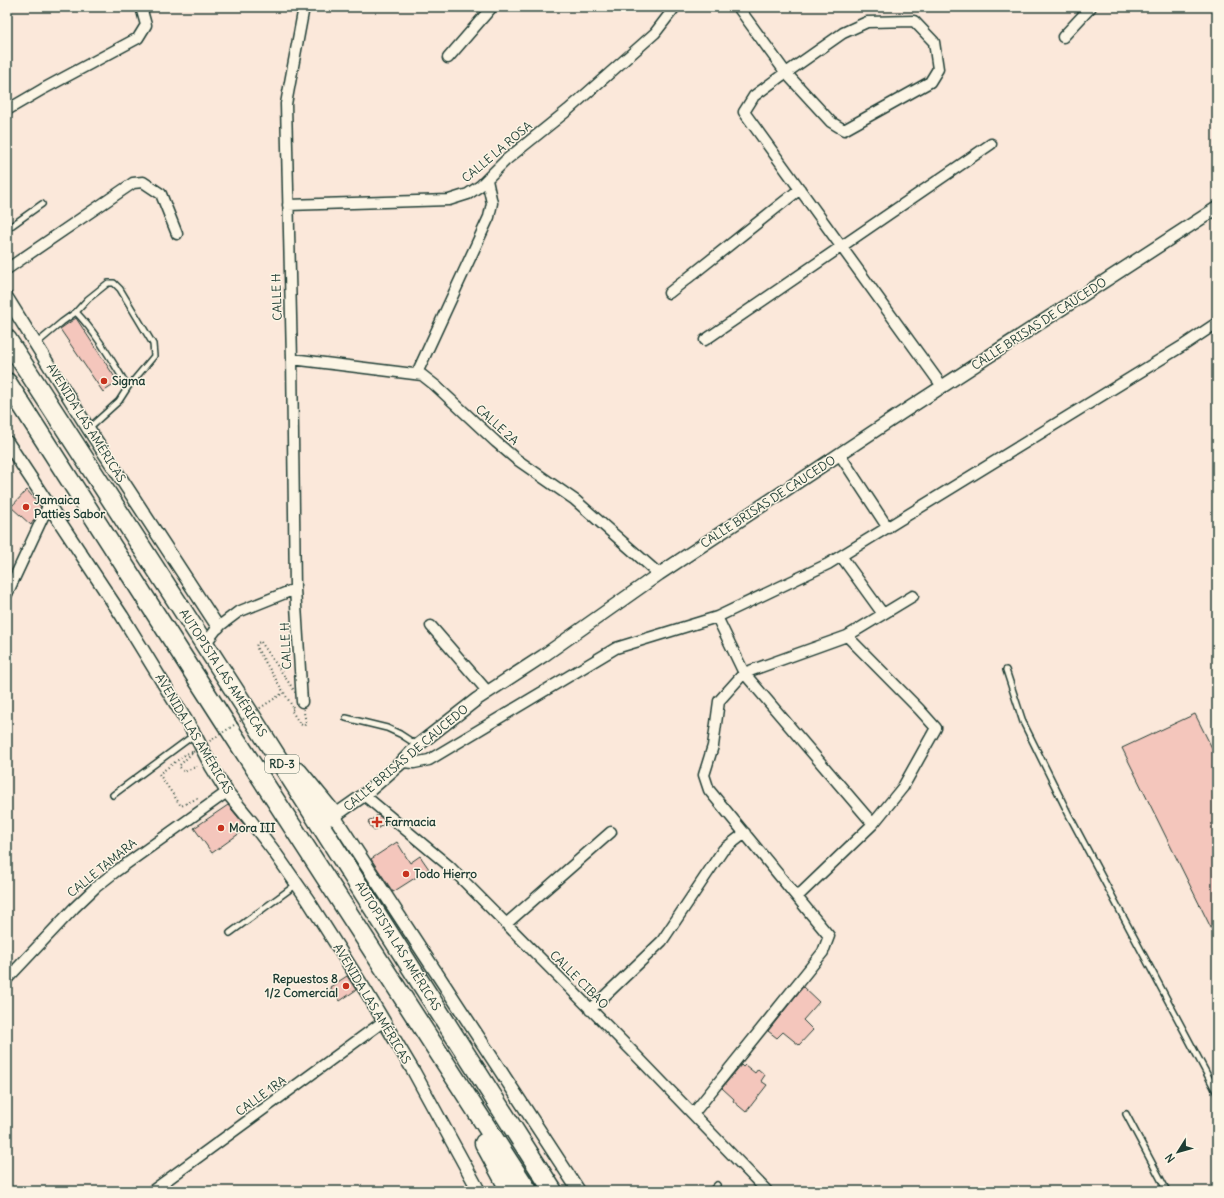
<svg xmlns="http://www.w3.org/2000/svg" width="1224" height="1198" font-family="Delius,sans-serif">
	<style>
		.building { fill: #f4c6bc; stroke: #1f3d34 }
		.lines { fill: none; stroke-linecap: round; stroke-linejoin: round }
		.service-casing { stroke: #1f3d34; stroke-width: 8 }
		.minor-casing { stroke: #1f3d34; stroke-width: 13 }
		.tertiary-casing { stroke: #1f3d34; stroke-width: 15 }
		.motorway-casing { stroke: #1f3d34; stroke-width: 21 }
		.path { stroke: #1f3d34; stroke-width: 2; stroke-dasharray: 1 3; stroke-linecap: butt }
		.service { stroke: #fcf5e5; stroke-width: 5 }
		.minor { stroke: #fcf5e5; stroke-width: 10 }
		.tertiary { stroke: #fcf5e5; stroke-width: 12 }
		.motorway { stroke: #fcf5e5; stroke-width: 18 }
		.path-bridge { stroke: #1f3d34; stroke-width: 2; stroke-dasharray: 1 3; stroke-linecap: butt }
		.poi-dot { fill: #c8321e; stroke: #fcf5e5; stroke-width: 1.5 }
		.labels { text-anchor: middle; stroke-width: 3; stroke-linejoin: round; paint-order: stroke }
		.shield { fill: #fcf5e5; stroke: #617469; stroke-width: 1 }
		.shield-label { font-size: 11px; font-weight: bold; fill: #1f3d34 }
		.street-label { font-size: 12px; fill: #1f3d34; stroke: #fcf5e5 }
		.poi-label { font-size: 12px; font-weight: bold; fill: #1f3d34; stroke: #fcf5e5; text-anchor: start }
	</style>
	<rect width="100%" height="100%" fill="#fbe8da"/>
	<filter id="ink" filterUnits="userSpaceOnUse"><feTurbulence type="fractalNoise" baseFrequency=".025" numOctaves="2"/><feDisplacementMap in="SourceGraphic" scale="8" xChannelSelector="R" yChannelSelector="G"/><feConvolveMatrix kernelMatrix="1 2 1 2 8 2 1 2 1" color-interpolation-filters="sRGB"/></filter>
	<g filter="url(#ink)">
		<path class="building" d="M76,318l42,64 -15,10 -43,-63z
			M27,490l14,17 -10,18 -20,-18z
			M1195,714l22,44v182l-95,-192z
			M228,805l19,23 -35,25 -18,-25z
			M378,815l9,7 -13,9 -6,-9z
			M397,842l13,21 10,-7 9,13 -36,23 -22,-33z
			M347,976l9,14 -16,11 -10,-14z
			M803,987l16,15 -16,18 10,10 -14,15 -16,-13 -6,6 -9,-7z
			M741,1065l2,2 2,-2 10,8 3,-4 7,6 -4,6 6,4 -21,27 -13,-11 1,-2 -12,-11z"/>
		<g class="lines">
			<defs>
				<path id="service" d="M7,229l35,-25
					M76,312l12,-13 20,-16h6l6,6 33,55 1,12 -26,31
					M36,344l26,-22 14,-10c21,22 36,49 52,75l-9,14 -30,27
					M1006,670l17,52 46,93 148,278
					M346,718l41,10 13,6 17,11
					M113,795l81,-60
					M230,933l67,-49
					M1126,1114l41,77
					M711,1191l6,-6"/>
				<path id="minor" d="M738,7l48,66 45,49 13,8 86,-48 8,-13 -4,-27 -20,-21 -47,1 -24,11 -57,40 -5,3 -27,20 -10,16 198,274
					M1063,37l28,-30
					M448,58l44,-51
					M7,110l36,-21 95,-51 8,-13 -5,-18
					M288,205l161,-5 19,-6 12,-8 26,-26 62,-50 87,-77 20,-26
					M7,269l126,-86 10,-1 18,12 16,40
					M669,293l131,-104
					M705,340l286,-196
					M292,359l130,16 14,11 60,56 20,17 59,41 84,74
					M417,373l72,-156 3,-14 -5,-23
					M840,455l48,73
					M841,556l42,58
					M7,594l42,-90
					M717,617l27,56 129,151
					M431,626l57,66
					M205,644l13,-17 20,-15 57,-23
					M302,702l-7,-113 -3,-230 -6,-255 18,-97
					M402,762l12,1 15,-3 187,-112 101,-31 111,-53 356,-219 33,-22
					M364,795l85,71 183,185 135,140
					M797,897l76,-73 30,-37 33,-59 -17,-19 -72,-73
					M506,924l105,-92
					M7,979l67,-71 22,-21 19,-15 112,-80
					M590,1010l72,-69 61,-91 22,-17
					M693,1114l130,-162 6,-16 -120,-146 -5,-15 9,-29 6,-45 25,-28 103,-37 66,-40
					M152,1191l232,-170"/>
				<path id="tertiary" d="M7,298l81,130 130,199
					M7,442l115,174 73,119 16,31 16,26 23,28 23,30 35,50 59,93 47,79 65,119
					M579,1191l-245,-375 30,-21 38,-33 16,-17 59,-46 66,-43 116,-82 244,-162 314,-204"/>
				<path id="motorway" d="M7,339l242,374 304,478
					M7,382l214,334 307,475
					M298,772l36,44
					M484,1143l26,48"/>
			</defs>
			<use href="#service" class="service-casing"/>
			<use href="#minor" class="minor-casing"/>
			<use href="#tertiary" class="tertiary-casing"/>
			<use href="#motorway" class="motorway-casing"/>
			<path class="path" d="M261,642l41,60 4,21 -2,3 -4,-2 -9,-14 3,-1 -38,-62 1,-4z
				M192,752l-6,2 -27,20 22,32 17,-8
				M192,753l-13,13 5,6 13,-6"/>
			<use href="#service" class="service"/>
			<use href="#minor" class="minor"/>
			<use href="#tertiary" class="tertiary"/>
			<use href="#motorway" class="motorway"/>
			<path class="path-bridge" d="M193,752l90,-59"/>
		</g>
	</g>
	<g class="poi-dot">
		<circle cx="104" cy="381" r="4"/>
		<circle cx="26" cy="507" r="4"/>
		<path d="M375 816h4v4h4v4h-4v4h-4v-4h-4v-4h4z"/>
		<circle cx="221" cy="828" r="4"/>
		<circle cx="406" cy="874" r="4"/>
		<circle cx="346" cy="986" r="4"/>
	</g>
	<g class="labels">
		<rect class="shield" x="265" y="755" width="34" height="18" rx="3"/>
		<g class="shield-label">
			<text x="282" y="768">RD-3</text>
		</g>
		<g class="street-label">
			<text transform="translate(497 152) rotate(-40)" y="4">CALLE LA ROSA</text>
			<text transform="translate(277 297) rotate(-92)" y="4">CALLE H</text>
			<text transform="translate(1039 324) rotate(-33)" y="4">CALLE BRISAS DE CAUCEDO</text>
			<text transform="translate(86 423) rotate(58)" y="4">AVENIDA LAS AMÉRICAS</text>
			<text transform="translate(497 425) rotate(42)" y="4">CALLE 2A</text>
			<text transform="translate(768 502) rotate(-33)" y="4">CALLE BRISAS DE CAUCEDO</text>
			<text transform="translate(286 646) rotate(-93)" y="4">CALLE H</text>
			<text transform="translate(223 673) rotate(57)" y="4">AUTOPISTA LAS AMÉRICAS</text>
			<text transform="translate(194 734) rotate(59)" y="4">AVENIDA LAS AMÉRICAS</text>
			<text transform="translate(406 758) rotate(-40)" y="4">CALLE BRISAS DE CAUCEDO</text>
			<text transform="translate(102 868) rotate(-39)" y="4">CALLE TAMARA</text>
			<text transform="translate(398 946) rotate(58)" y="4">AUTOPISTA LAS AMÉRICAS</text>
			<text transform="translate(579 980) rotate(45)" y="4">CALLE CIBAO</text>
			<text transform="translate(372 1004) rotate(59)" y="4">AVENIDA LAS AMÉRICAS</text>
			<text transform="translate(261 1096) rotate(-36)" y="4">CALLE 1RA</text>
		</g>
		<g class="poi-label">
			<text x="112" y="385">Sigma</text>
			<text x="34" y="504">Jamaica<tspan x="34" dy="14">Patties Sabor</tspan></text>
			<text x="385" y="826">Farmacia</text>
			<text x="229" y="832">Mora III</text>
			<text x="414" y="878">Todo Hierro</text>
			<text x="338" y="983" text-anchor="end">Repuestos 8<tspan x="338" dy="14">1/2 Comercial</tspan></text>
		</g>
	</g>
	<rect width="1224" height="1198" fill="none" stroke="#fcf5e5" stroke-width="24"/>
	<rect x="12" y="12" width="1200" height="1174" fill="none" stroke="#1f3d34" stroke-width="1.5" filter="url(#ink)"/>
	<g transform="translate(1178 1152) rotate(233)" stroke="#fcf5e5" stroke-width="3" paint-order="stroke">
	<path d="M0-3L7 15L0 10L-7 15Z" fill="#1f3d34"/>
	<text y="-6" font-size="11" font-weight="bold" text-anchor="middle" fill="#1f3d34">N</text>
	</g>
</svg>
